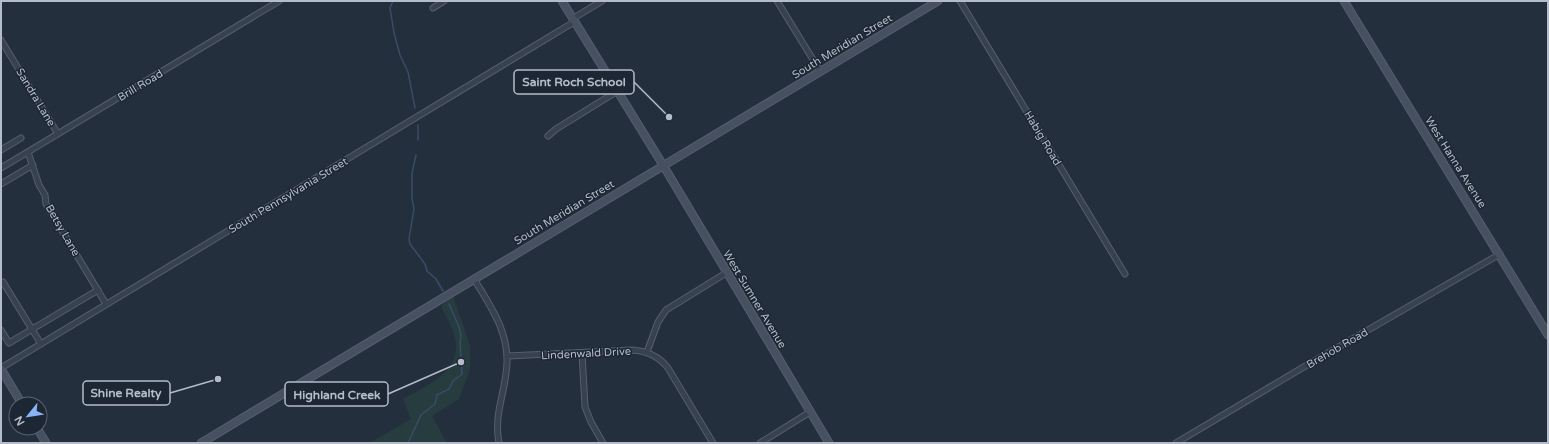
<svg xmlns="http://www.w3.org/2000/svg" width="1549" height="444" font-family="'Varela Round',sans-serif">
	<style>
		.green { fill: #263c3f }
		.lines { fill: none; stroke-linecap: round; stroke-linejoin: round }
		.stream { stroke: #394c67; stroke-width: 1.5 }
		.street-casing { stroke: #565f6c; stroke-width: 7 }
		.secondary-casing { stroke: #565f6c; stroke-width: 9 }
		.street { stroke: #38414e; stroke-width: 5 }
		.secondary { stroke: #465061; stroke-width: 7 }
		.labels { text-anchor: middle; stroke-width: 3; stroke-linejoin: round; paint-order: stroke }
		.street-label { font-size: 11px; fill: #b4bcc9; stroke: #1d2633 }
		.leader { fill: none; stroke: #b4bcc9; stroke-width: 1.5 }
		.callout-dot { fill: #b4bcc9; stroke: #1d2633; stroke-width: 1.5 }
		.callout { fill: #1d2633; stroke: #b4bcc9; stroke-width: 1.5 }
		.callout-label { font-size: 12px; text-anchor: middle; font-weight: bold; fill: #b4bcc9 }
	</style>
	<rect width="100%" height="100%" fill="#242f3e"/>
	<path class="green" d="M453,296l17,49v24l-11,30 -27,17 15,27h-78l42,-24 -8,-20c26,-15 62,-28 51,-65 -3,-10 -9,-19 -13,-28z"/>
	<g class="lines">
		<path class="stream" d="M393,1l-3,7 4,25 6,22 8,17 7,36
			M418,140v-15
			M416,155l-4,18v25l2,11 -5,30 1,5 15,20 2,7 9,8 7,12
			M408,443l13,-28 14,-11 2,-9 12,-6 4,-8 9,-7 -2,-31 1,-8 -2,-8 -10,-23"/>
		<defs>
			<path id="street" d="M777,1l43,70
				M960,1l165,273
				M433,8l11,-7
				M572,19l30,-18
				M1,40l57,94
				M548,136l8,-7 60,-37
				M1,150l20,-12
				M28,152l11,33 6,10 1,9 60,100
				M1,168l278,-167
				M1,184l32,-19
				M474,279c18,29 38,58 32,94 -3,26 -12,43 -7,70
				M3,282l38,62
				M1,330l8,13 89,-53
				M647,352l11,-30 8,-12 60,-37
				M582,353l3,54 6,15 12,21
				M507,356l125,-6c15,1 27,6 36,18l45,75
				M1,368l573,-346
				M760,443l50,-31
				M1176,443l126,-75 198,-114"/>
			<path id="secondary" d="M562,1l101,164 166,278
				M1344,1l204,334
				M1,369l21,35
				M37,428l9,15
				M201,443l737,-442"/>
		</defs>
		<use href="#street" class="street-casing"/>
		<use href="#secondary" class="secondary-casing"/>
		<use href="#street" class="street"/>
		<use href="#secondary" class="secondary"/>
	</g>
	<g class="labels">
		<g class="street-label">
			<text transform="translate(842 46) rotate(-31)" y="4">South Meridian Street</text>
			<text transform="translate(140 85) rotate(-31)" y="4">Brill Road</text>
			<text transform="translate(36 97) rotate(59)" y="4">Sandra Lane</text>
			<text transform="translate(1043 138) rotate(59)" y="4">Habig Road</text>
			<text transform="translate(1456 162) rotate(58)" y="4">West Hanna Avenue</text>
			<text transform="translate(288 195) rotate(-31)" y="4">South Pennsylvania Street</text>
			<text transform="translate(564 212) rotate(-31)" y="4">South Meridian Street</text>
			<text transform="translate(63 230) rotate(60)" y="4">Betsy Lane</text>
			<text transform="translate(755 299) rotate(59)" y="4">West Sumner Avenue</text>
			<text transform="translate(1337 348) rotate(-30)" y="4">Brehob Road</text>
			<text transform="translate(586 353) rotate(-3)" y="4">Lindenwald Drive</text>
		</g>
	</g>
	<path class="leader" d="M669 117L634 82M218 379L170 393M461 362L388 394"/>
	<g class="callout-dot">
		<circle cx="669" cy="117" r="4"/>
		<circle cx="218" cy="379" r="4"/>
		<circle cx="461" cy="362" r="4"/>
	</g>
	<g class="callout">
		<rect x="514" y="70" width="120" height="24" rx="4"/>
		<rect x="83" y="381" width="87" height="24" rx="4"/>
		<rect x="285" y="382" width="103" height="24" rx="4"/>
	</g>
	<g class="callout-label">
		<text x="574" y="86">Saint Roch School</text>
		<text x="126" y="397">Shine Realty</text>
		<text x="337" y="399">Highland Creek</text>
	</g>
	<rect width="1549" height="444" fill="none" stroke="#b4bcc9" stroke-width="4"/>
	<g transform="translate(28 416) rotate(240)"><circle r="19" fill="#1d2633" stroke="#59626f"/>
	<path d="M0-3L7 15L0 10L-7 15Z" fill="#8ab4f8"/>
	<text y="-6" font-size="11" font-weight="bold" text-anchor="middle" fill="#b4bcc9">N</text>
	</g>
</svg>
